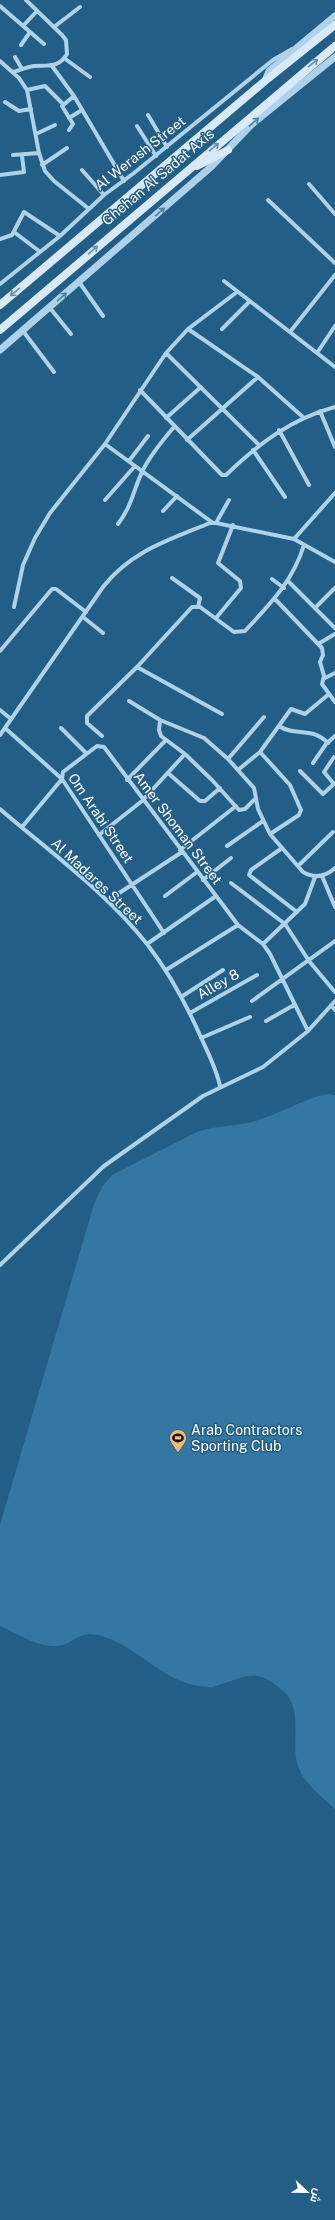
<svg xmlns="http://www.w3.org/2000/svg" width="335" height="2220" font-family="'Public Sans',Cairo,sans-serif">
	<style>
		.green { fill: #3477a2 }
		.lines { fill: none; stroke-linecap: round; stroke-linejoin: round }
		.minor { stroke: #add2e9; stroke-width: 4 }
		.tertiary { stroke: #add2e9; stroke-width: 7 }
		.secondary { stroke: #d8eaf7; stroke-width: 8 }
		.oneway { stroke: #628fae }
		.oneway2 { stroke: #4c81a4 }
		.labels { text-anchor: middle; stroke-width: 3; stroke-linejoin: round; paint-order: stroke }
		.street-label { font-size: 14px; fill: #fff; stroke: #235e86 }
		.poi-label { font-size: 14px; fill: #fff; stroke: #235e86; text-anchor: start }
	</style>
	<rect width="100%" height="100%" fill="#235e86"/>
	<path class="green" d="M327,1094l8,1v714c-13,-12 -29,-24 -36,-40 -10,-24 6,-60 -16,-78 -23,-20 -30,-18 -58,-8 -5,1 -11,5 -17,4 -44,-2 -65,-37 -103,-50 -28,-9 -28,7 -48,9 -18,2 -41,-13 -57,-20v-101l94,-321 8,-17 10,-12 85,-43c19,-7 39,-5 58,-11 24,-7 46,-21 72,-27z"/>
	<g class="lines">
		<path class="minor" d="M0,6l44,38
			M23,26l14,-15
			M54,27l26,-20
			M21,45l9,-13
			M15,57l7,12
			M64,58l26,19
			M0,61l19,17 8,12 12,63 6,18 9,10 35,28
			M52,66l22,30 50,85
			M13,72c7,-2 14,-5 21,-6 14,-1 25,2 33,-12l-1,-14 -4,-5 -36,-35
			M27,90l18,-4 18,18
			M5,102l14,9 12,-2
			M148,115l19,32
			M69,118l13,-8
			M137,126l19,30
			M69,130l4,-6 -11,-18 12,-10
			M36,134l19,-9
			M13,155l26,-2
			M42,165l25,-17
			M82,170l22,25
			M0,175l24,-3 -2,-16
			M309,184l26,30
			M268,200l67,63
			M14,232l25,19
			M0,239l12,-4 12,-23 36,24
			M224,281l111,86
			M79,282l24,34
			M0,284l60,-48 44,-41 30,-22 139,-113 19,-11
			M50,308l21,26
			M188,329l70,48 46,41
			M222,329l27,-27
			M23,331l31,41
			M290,332l45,-57
			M166,353l93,92
			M317,353l18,-27
			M140,390l82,85h4c32,-31 65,-56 109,-68
			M320,411l15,36
			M166,418l35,-31
			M279,430l30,55
			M187,440l71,-63
			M105,444l108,79
			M253,450l32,47
			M129,461l19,-25
			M105,500l30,-34
			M163,511l14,-15
			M216,523l13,-23
			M118,524c15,-20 15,-34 25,-54 8,-16 20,-30 31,-43
			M294,539l41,-46
			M172,578l28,20 -2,9
			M272,579l12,9
			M288,581l47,47
			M275,599l47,49 1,7 -3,7 4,14 -2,8 13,18
			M14,607l9,-42 12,-27 15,-25 55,-69 61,-91 22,-24 49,-37
			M315,608l20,-20
			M83,617l20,16
			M216,618l25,-30 -1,-7 -22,-18 15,-38
			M318,644l17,-10
			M0,651l52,-62h4l30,23
			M137,667l85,47
			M323,679l12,-6
			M129,701l31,19 44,18 24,21 26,29 4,21 12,25 33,38c12,7 22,5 32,-4
			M0,710l11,9
			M160,720l-1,10 2,6 24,18 27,26 27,30 6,-1 11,-11
			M279,726c16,11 32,0 49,17
			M5,728l57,51 102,154
			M61,728l25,25
			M0,735l103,-148c28,-36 66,-47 107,-64h6l78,16 41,23
			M102,736l-15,-13v-7l50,-49 55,-60h8l34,25 11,-1c25,-27 48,-50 59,-86
			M260,752l30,33 11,25 -2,5 -29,19
			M334,757l-10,15 10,12
			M228,759l36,-42
			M313,763l13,-19 9,-8
			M238,770l22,-18 31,-43 14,5 24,-20
			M300,771l23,23 12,-11
			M168,773l32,28h5l15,-13
			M127,780l38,-39
			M0,809c50,43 106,83 147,135 21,27 38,58 52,89 8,18 17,34 21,53
			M22,827l40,-48 1,-7 34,-26 7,1 134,178 25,19 7,10 38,77
			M99,835l43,-34 43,-47
			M227,846l36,-25
			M282,848l-31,22 -2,5 48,37
			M180,850l56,-44
			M298,866l35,-34
			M322,876l13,31
			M203,880l28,-22
			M231,883l54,41 24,37 26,31
			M165,896l32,-24
			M107,901l75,-49
			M147,944l69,-48
			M263,944l42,-40 10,-27
			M166,970l72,-45
			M181,997l42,-27
			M252,1001l83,-60
			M331,1005l4,5
			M190,1013l67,-38
			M266,1021l28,-16
			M201,1038l49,-21
			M0,1265l104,-99 99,-70 60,-29 45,-36 27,-30"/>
		<path class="tertiary" d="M265,81l4,-10 66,-55
			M0,350l212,-184 39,-41 84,-68"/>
		<path class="secondary" d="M197,166l31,-16
			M0,305l265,-224 70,-56
			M0,330l335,-284"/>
	</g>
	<defs><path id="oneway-shaft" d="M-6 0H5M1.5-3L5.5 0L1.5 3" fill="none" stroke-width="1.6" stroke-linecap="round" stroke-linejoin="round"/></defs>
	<g class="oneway">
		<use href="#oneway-shaft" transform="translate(313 63) rotate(-39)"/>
		<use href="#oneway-shaft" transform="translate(214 147) rotate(-40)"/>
		<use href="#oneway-shaft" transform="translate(93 250) rotate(-41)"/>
		<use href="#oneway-shaft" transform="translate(15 292) rotate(140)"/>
	</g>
	<g class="oneway2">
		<use href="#oneway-shaft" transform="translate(254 122) rotate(-41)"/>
		<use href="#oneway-shaft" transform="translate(160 212) rotate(-41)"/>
		<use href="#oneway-shaft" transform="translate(62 297) rotate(-41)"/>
	</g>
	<defs>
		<symbol id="stadium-pin" viewBox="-11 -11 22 30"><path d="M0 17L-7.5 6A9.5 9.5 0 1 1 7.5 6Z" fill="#f4b970" stroke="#235e86"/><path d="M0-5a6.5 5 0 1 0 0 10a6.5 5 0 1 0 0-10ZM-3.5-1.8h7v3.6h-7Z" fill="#111"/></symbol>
	</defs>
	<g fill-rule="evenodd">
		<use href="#stadium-pin" x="168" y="1428" width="20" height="27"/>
	</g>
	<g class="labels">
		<g class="street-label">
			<text transform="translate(140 153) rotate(-38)" y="5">Al Werash Street</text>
			<text transform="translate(158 177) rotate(-40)" y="5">Ghehan Al Sadat Axis</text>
			<text transform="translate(101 818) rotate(56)" y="5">Om Arabi Street</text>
			<text transform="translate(178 828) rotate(53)" y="5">Amer Shoman Street</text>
			<text transform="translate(97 881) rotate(43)" y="5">Al Madares Street</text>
			<text transform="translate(218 984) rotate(-30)" y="5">Alley 8</text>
		</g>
		<g class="poi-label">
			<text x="191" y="1435">Arab Contractors<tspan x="191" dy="16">Sporting Club</tspan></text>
		</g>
	</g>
	<g transform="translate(307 2192) rotate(112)" stroke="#235e86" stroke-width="3" paint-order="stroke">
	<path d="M0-3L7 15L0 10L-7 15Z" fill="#ffffff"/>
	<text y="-6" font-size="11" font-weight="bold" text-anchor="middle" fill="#ffffff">ش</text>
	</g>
</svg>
